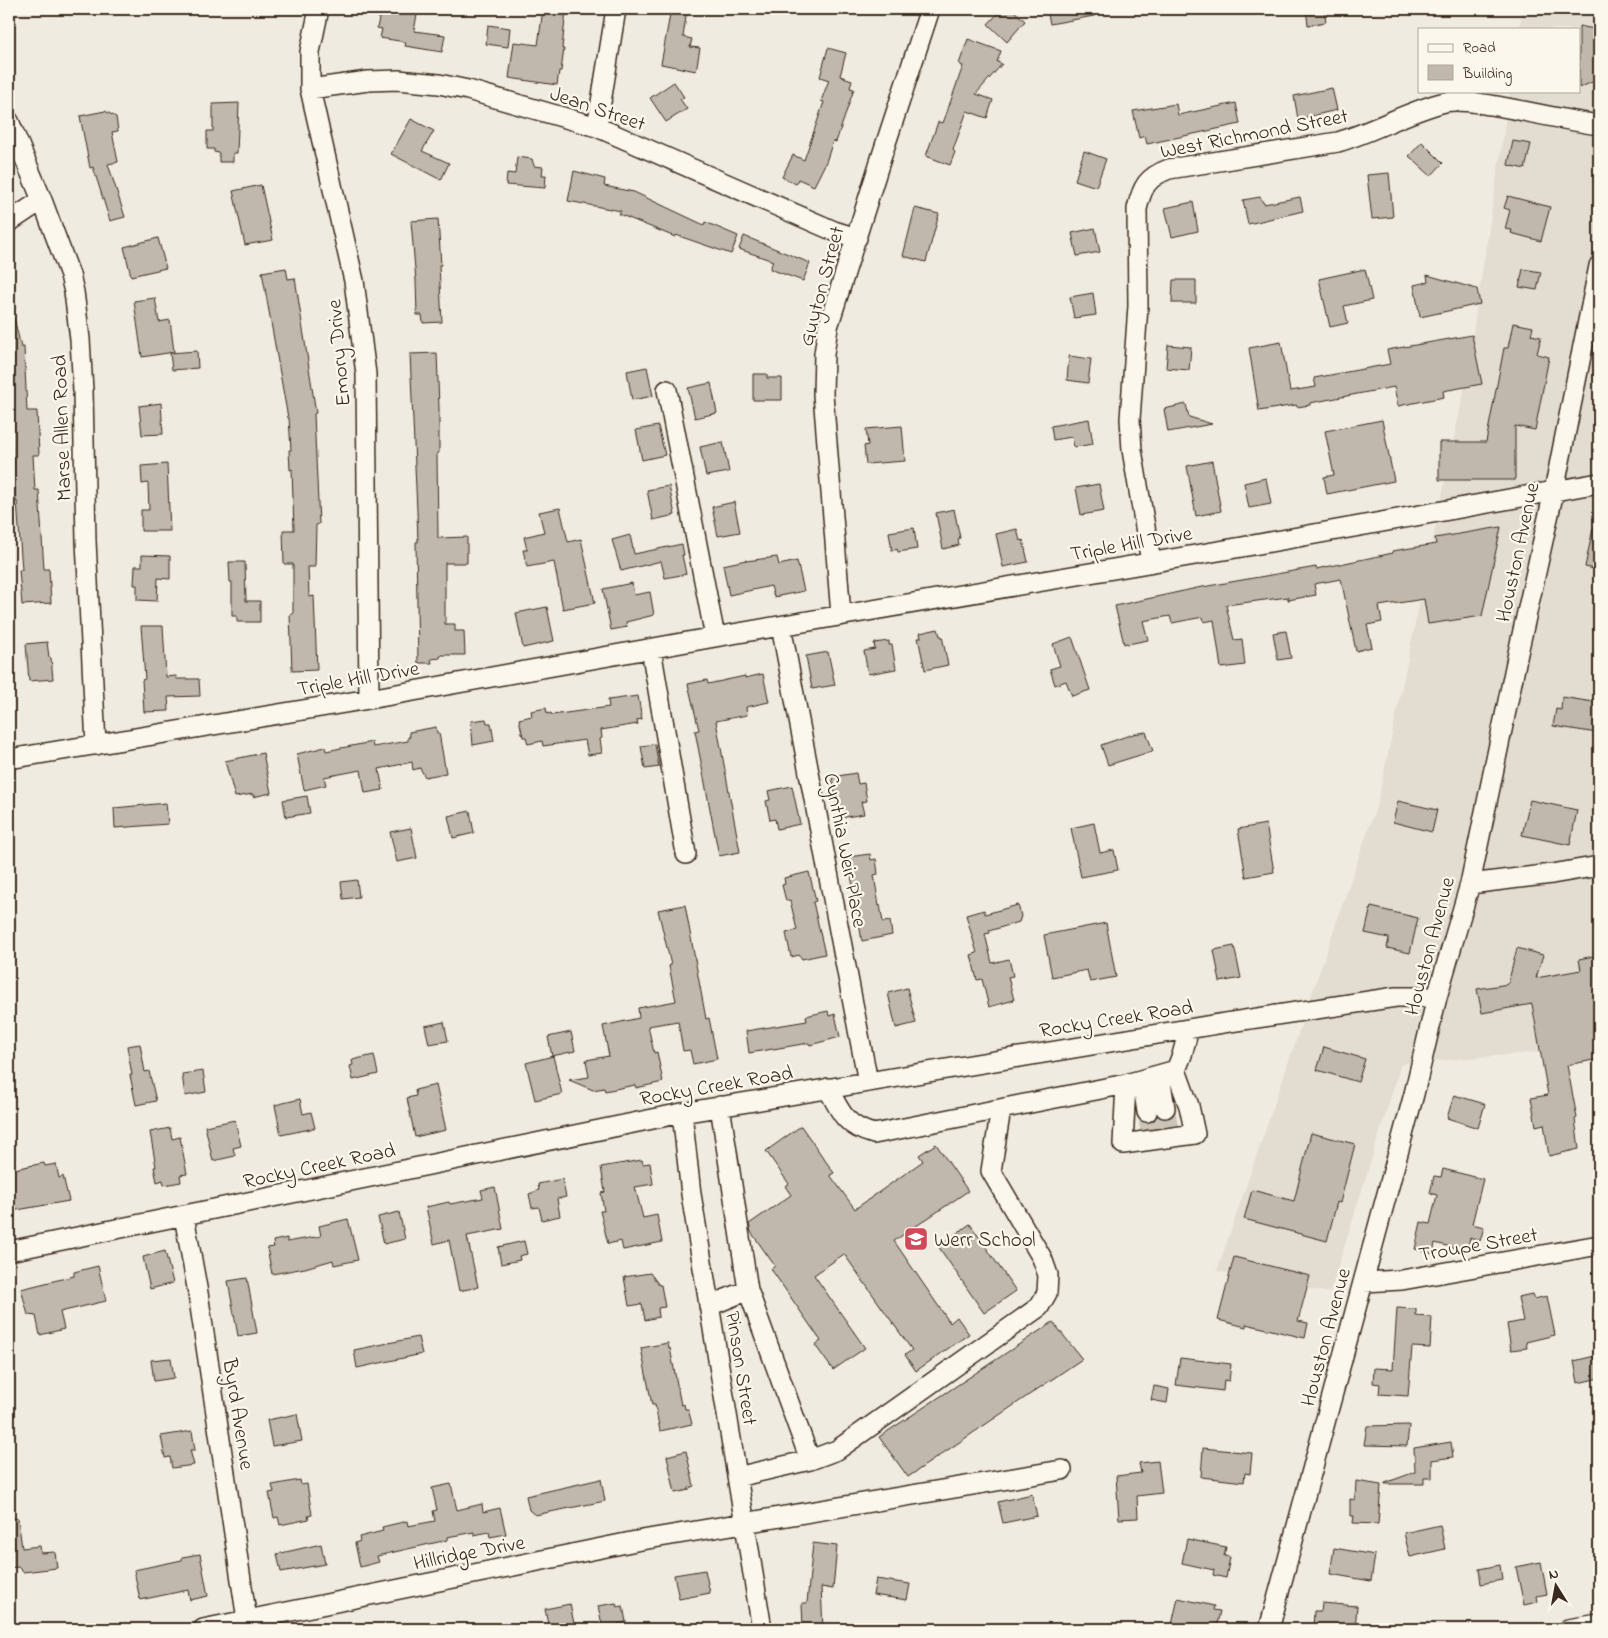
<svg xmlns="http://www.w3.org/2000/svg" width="1608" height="1638" font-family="'Indie Flower',sans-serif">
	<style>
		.built { fill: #e2dcd1 }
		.building { fill: #c0b8ad; stroke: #3b2a1e }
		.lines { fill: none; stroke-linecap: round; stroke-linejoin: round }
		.minor-tunnel { stroke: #ccc4b9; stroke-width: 19; stroke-dasharray: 19 9; stroke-linecap: butt }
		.minor-casing { stroke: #3b2a1e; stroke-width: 22 }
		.minor { stroke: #fbf7ec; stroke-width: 19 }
		.labels { text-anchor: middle; stroke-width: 4.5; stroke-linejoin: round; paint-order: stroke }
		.street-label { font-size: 21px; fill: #3b2a1e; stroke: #fbf7ec }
		.poi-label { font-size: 21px; fill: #3b2a1e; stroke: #fbf7ec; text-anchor: start }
	</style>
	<rect width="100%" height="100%" fill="#f0ebe0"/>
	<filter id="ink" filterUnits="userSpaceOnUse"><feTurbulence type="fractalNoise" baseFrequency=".02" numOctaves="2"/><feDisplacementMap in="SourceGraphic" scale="10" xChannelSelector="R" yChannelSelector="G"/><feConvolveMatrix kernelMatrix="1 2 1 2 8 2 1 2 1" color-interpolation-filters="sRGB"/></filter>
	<g filter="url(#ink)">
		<path class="built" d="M1523,9h76v1038l-198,17 -71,229 -113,-22 161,-470 86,-410 46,-300h69v-62h-60z"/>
		<path class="building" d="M386,9h32l-4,22 31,4 -3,17 -37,-6 1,-4 -26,-4 2,-9 -5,-1 3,-14 5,1z
			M543,9h23l-4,40h2l-3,22h-2l-2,14 -48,-7 5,-36 24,3z
			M671,9h16l-4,28 9,2 -2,8 10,1 -4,23 -35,-7z
			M1002,9h10l13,12 -18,21 -19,-18z
			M1047,9h46l1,7 -44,8z
			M1306,9h18l2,13 -18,3z
			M488,25l22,3 -2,19 -22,-3z
			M1579,26l20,4v49l-20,9z
			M968,39l33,12 -4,11 5,2 -26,30 17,6 -6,18 -20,-7 -14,39 2,2 -5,13 -24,-9 12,-34 5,1 20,-57 -4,-2z
			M828,48l18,5 -6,23 12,4 -2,8 4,1 -18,53 -3,-1 -7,21 -12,24 -16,-7 -2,5 -14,-7 11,-22 11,5 20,-58 -3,-1 8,-21 -9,-3z
			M674,82l10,15 -4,2 7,10 -21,13 -16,-24z
			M1332,88l5,22 -39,9 -4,-23z
			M239,103l-2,50h-4v9h-14v-9l-5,-1v-3h-7v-18h6v-27z
			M1236,103l4,21 -93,20 -2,-8 -6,2 -6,-27 43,-7 2,11z
			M105,111l11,6 2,14 -6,1 6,30 -10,2 17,53 -15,4 -17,-54 -3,1 -10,-52z
			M411,119l23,12 -12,20 27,12 -8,17 -50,-26z
			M1513,141l18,3 -6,25 -17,-4z
			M1422,142l21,21 -12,13 -22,-20z
			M1084,151l22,8 -10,28 -21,-7z
			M517,157l15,2 2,7 9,1 -1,8h4l-1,13 -39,-3 1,-12 8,1z
			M574,171l31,8 -1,7 30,6 70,33 1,-3 33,14 -7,18 -55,-19 -1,2 -56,-23 2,-3 -53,-10z
			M1389,173l4,44 -21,2 -5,-44z
			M261,185l12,55 -28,5 -12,-54z
			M1508,196l42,11 -9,34 -30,-8 1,-3 -7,-1 5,-19 -6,-2z
			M1260,197l4,7 36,-7 3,14 -55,13 -5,-24z
			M1193,202l5,29 -26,6 -7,-29z
			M915,208l24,6 -13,48 -23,-6z
			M438,219l3,46h-2l3,57 -19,1 -1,-8h-5l-1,-34 -5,-60z
			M1095,228l5,24 -23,4 -5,-23z
			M744,236l66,27 -7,18 -33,-12 3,-8 -34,-12z
			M158,238l8,30 -35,8 -7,-29z
			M286,268l2,11 7,-1 21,135 -2,1 5,110 -3,1 -1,42h-7l1,30 5,-1 3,74 -25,1 -2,-57h3v-50h-9l-1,-34h11l-2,-61 -2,1 -1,-20h2l-2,-32h-1l-26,-146z
			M1365,269l7,31 -28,6 4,17 -18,4 -11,-48z
			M1523,269l18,3 -4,18 -18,-3z
			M1427,275l50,14 3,15 -60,13 -6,-32 14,-3z
			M1173,280h23v23h-24z
			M1093,293l3,22 -22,3 -4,-21z
			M155,298l4,24 11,-2 4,32 -32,5 -8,-56z
			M9,318h5l7,29h3l3,64h10l2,44h-6l2,35h4l5,79h5l2,34 -29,2 -3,-35h3l-5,-69h-2v-13h-2l-2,-59h-2z
			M1513,323l20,4 -2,8 10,2 -4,17 12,3 -14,73 -20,-4v54h-76v-38h47l18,-94h4z
			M1472,335l10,49 -39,7 1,6 -46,9 -4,-19 -84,16v2l-13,2 -1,-2 -37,6 -10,-63 32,-6 9,49 26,-4 -2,-9 76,-14 -3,-14z
			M1168,345l23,2 -2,23 -23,-2z
			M197,351l1,17 -26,2 -2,-17z
			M437,353l2,55v45h-2l1,85 29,-1v26h-22v61h10v7h9l1,24h-24l-1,3 -9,1 1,4h-14l-2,-121h2l-1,-31 -7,-157z
			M1069,356l22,3 -3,24 -21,-3z
			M647,367l6,29 -21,4 -5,-29z
			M753,374h14v4h15v22h-29z
			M711,383l6,30 -22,5 -7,-30z
			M161,403l2,31 -21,1 -3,-29z
			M1186,404l3,13 23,7 -44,8 -4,-23z
			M1089,419l4,25 -19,3 -2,-10 -19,3 -2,-14z
			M1382,420l12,61 -67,13 -3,-17 10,-2 -9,-44z
			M658,426l7,29 -23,5 -6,-30z
			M902,426l3,35 -39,3 -2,-18 4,-1 -2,-16z
			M723,442l6,30 -23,4 -6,-29z
			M1212,461l9,50 -25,5 -9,-50z
			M167,464l3,67h-29v-21h8l-1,-27 -6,1 -1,-18z
			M1266,478l5,26 -22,4 -5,-25z
			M1099,484l5,27 -23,4 -5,-27z
			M669,486l6,29 -22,5 -6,-30z
			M734,502l6,30 -22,4 -6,-29z
			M560,508l8,34 13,-3 14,64 -32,6 -9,-47 -27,5 -4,-17h4l-3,-13 20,-5 -5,-20z
			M954,509l6,29 -2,1 1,6 -16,4 -7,-36z
			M1501,527l-19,89 -54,8 -4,-25 -45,7 3,16 -15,3 5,22 -16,4 -15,-72 -27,5 2,11 -28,5v-3l-62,8 8,35 8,-1 3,26 -24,3 -7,-48 -10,2 -1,-5 -31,6 -2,-7 -27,5 5,19 -20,4 -1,-1 -3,1 -9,-38 82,-18 119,-21v2l77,-16 -1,-2 44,-7 -1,-6z
			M914,528l3,21 -19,3 -1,-3 -5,2 -3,-19z
			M1593,528h6v42l-14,-3z
			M1017,529l3,12 3,-1 5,22 -25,5 -7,-33z
			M630,535l4,19 48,-10 2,11h-2l4,19 -21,4 -4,-17 -40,10 -9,-31z
			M142,555l28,1v23l-12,-1 -1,23 -20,-1v-15h-3l1,-19h7z
			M777,557l2,8 18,-4 7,30 -30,6 -3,-11 -42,9 -6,-30 23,-5v1z
			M229,562h16l1,39h14v21h-23v-6h-5v-34h-2z
			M632,583l2,12 16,-3 4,23 -28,7 1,5 -16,3 -8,-41z
			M547,607l7,34 -31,7 -7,-35z
			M141,626h22l3,51 10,-1 1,3h22l1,17 -32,1 1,14 -25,1 -2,-32 3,-1z
			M938,629l2,7h2l6,29 -23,5 -7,-32h3l-1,-5z
			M1286,631l5,27 -13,2 -5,-27z
			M1072,637l18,53 -18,6 -6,-15 -11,4 -5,-16 10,-3 -7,-22z
			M889,641v4h3l4,24 -28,5 -4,-23 11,-2 -1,-6z
			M47,642l2,15 2,1 2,21 -24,2 -3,-37z
			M828,652l7,33 -23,4 -6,-33z
			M763,674l6,28 -23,5 1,8 -31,6 24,131 -21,4 -24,-125 4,-1 -11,-46 19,-4 1,4 37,-8v2z
			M638,696l4,23 -5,1 1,4 -37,6 1,8 -2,1 2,14 -14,2 -3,-15 -42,6 -1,-5 -14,3 -2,-7h-3l-4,-18 13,-3 -1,-5 15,-3 1,6 4,-1 1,2 57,-8 -1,-7z
			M1562,697l37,6 -2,30 -44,-7 3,-17 5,1z
			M486,719l1,4h4l3,18 -21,4 -2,-24z
			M436,727l1,6h2l7,40 -21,4 -5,-9 -7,2 -1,-8 -33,7 4,21 -18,3 -4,-23 -37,7 2,8 -22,5 -7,-36 28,-7 1,4 46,-9 1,5 35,-6v-4h2l-1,-5z
			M1146,732l7,19 -45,14 -7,-20 32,-11z
			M655,744l4,23 -14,2 -4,-23z
			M263,753l8,40 -18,4v-3l-18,3 -10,-36z
			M856,773l2,11 6,-1 3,18 -6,1 3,12 -24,4 -8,-41z
			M792,786l8,38 -23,5 -2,-10 -5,1 -4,-19 4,-1 -2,-9z
			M307,796l3,17 -24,4 -3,-17z
			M1530,800l47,10 -7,35 -48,-10z
			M1398,801l39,9 -5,22 -39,-10z
			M166,803l2,21 -53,4 -1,-20z
			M470,811l4,22 -21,5 -5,-22z
			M1094,823l6,30 14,-3 4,20 -37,7 -10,-49z
			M1266,824l8,48 -28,5 -8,-48z
			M411,828l6,30 -20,4 -7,-30z
			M870,854l1,6 5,-1 2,15 -4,1 5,31 1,-1 3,17 7,-1 2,14 -30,6 -14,-84z
			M809,872l7,29 -3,1 12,52 -23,5 -3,-4 -8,2 -5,-24 11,-3 -7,-30 -4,1 -4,-16 3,-1 -1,-6z
			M357,880l2,17 -16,2 -2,-17z
			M685,905l21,114 3,-1 8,41 -24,5 -3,-14 -7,1 -5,-30 -30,5 6,27 3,-1 6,30 -27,6 -1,-3 -30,6 -1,-3 -11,2 -24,-10 20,-3 -3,-17 23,-4 -6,-30 36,-8 -1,-10 38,-7 -7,-35 2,-1 -13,-55z
			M1018,905l3,11 -2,6 -30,9 1,2 -5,1 7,29 17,-4 4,17 -5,1 6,23 -25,7 -7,-28 -5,1 -6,-25 6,-2 -11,-38 18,-5 1,4z
			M1371,907l47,11 -8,35 -23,-5 2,-10 -24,-5z
			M1106,923l10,54 -26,5 -3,-12 -35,7 -8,-42z
			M1234,946l7,32 -21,4 -6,-32z
			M1517,948l26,7 -7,23 45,-8 -2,-11 20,-4v104l-32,6 10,53 -2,1 4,30 -30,7 -5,-32 -8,2 -5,-28 17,-3 -16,-91 -50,9 -5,-24 31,-5z
			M907,988l9,35 -20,5 -8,-35z
			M828,1011l1,5 6,-2 5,23 -30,8 -1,-2 -60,10 -3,-22 61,-10 -1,-5z
			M444,1022l4,19 -19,3 -4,-18z
			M571,1032l4,19 -23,5 -4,-19z
			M140,1044l5,28 4,-1 7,30 -20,4 -6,-30h2l-5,-29z
			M1324,1047l41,12 -7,23 -41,-12z
			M374,1055l4,19 -25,6 -3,-14 3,-1 -1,-5z
			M553,1056l9,38 -27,6 -9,-37z
			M203,1071l3,21 -21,4 -3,-22z
			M436,1085l10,45 -31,7 -8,-39 9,-2 -1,-6z
			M1454,1095l31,9 -7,24 -31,-10z
			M300,1099l3,15 8,-2 4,16 -34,7 -6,-30z
			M235,1120l6,26 -8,2 2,8 -22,5 -8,-35z
			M801,1126l33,47 -4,2 25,34 68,-48 -4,-6 17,-11 32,47 -74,50 56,82 7,-6 12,17 -53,37 -11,-16 7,-5 -68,-96 -30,21 51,73 -32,22 -18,-25 6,-4 -50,-72 4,-3 -24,-34 -2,-8 42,-29 -6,-9 4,-2 -23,-33z
			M170,1128l2,11 8,-2 7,37 -7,1 1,7 -17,3 -1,-5 -6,2 -3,-15h2l-6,-35z
			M1311,1133l44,11 -15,59 -3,-1 -10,39 -83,-22 8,-29 42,11z
			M642,1160l1,4 7,-1 3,21 -18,3 8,31 14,-3 5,27 -39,8 -2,-9 -13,3 -8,-33h4l-3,-18 4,-1 -4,-25z
			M44,1163l1,3 11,-2 3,14 4,-2 6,25 -58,10 -2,-13v-28z
			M1443,1169l40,10 -11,45 12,3 -4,14 -10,-3 -3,13 -32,-8 -2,11 -18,-5 6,-27 9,2 7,-29 -7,-2 4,-17 7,1z
			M562,1179l4,18 -9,2 3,17 -18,4 -3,-13 -7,1 -3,-14 10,-4 -1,-6z
			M495,1187l8,42 -36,7 11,51 -19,4 -10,-51 -15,4 -8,-37 23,-5 1,2 33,-6 -2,-8z
			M399,1212l6,27 -21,5 -6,-27z
			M348,1219l10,41 -24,5 -1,-5 -28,8 -33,6 -5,-26 7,-1 -1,-6 14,-3v4l34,-6 -2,-10z
			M970,1224l46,67 -32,22 -46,-67z
			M524,1241l3,13 -8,2 1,4 -19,4 -3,-17z
			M165,1251l8,32 -23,6 -7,-32z
			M1234,1257l76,19 -12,45 10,2 -3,15 -59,-14v3l-28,-7z
			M98,1266l8,35 -46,11 4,17 -24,6 -4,-19 -8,-1 -7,-26 53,-13v-4z
			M650,1273l9,12h2l4,22 -7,1 1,9 -14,3 -3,-16 -13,2 -5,-29z
			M247,1278l10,55 -19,3 -10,-55z
			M1532,1294l2,5 13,-3 8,39 -29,7 1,6 -16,2 -4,-26 16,-3 -5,-24z
			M1397,1308l19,1v7l16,1 -2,31 -18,-1 -4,49 -29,-2 1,-10 -7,-1 1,-15 19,1z
			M1053,1322l29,37 -174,118 -29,-40z
			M418,1337l4,17 -65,14 -3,-18z
			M668,1343l1,6 1,-1 11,57 3,-1 1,5h3l4,15 -32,7 -5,-26h-3l-11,-57z
			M1599,1355v23l-21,5 -4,-22z
			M171,1358l3,20 -20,3 -3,-21z
			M1180,1358l51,6 -2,17 -5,-1 -1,11 -47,-6z
			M1154,1386l15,3 -2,14 -16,-3z
			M297,1414l5,27 -30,5 -5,-26z
			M1409,1425l-2,21 -43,-1 3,-19z
			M192,1431l3,19h-5l4,15 -22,3 -2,-11 -5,1 -4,-22z
			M1451,1442l2,15 -21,3v18h-8v6h-39v-1l30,-11 -1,-24z
			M1203,1448l49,5 -2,21 -5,-1 -1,9 -43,-5z
			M686,1451l8,35 -5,2v2l-14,3 -8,-37z
			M1158,1461l4,32 -25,3 1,22 -19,1 -3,-43 25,-3 -2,-10z
			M601,1479l4,22 -70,14 -6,-5 -3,-14z
			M300,1480l1,5 6,-1 5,31 -4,1 1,3 -29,6 -2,-8 -4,1 -5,-25 5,-1 -2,-7z
			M1356,1481l25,4 -3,39 -25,-1 1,-7h-4v-17l5,1z
			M451,1484l6,26 25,-6 1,8 17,-4 6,26 -16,3 -1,-5 -15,3v-3l-27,5v3l-70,16 2,6 -19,5 -5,-24 5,-2 -1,-4 24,-6 -1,-4 25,-6 1,5 27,-5 -2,-10 4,-1 -5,-22z
			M1032,1494l5,22 -34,7 -5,-21z
			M18,1518l4,30 18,-2 1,7 14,-1 2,16 -34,4 -5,-5 -9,1v-49z
			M1440,1525l5,24 -35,8 -6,-24z
			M1187,1539l39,8 -2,9 6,1 -4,21 -13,-3 1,-5 -32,-7z
			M813,1543l24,3 -4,43 -12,-2 2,42h-20l-1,-26h5z
			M321,1544l4,20 -44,8 -4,-18z
			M1334,1548l41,7 -4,26 -41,-7z
			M200,1554l8,42 -18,4 -2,-10 -48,10 -6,-30 48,-10v-3z
			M1541,1562l6,32 -10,2 1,6 -14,3 -8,-38z
			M1500,1565l2,15 -21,4 -2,-15z
			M705,1570l5,23 -31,6 -5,-24z
			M876,1579l34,5 -3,16 -34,-5z
			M1178,1598l36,8 -1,4 7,1 -4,18h-45z
			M616,1603l1,4 6,-1 3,16 -8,2 1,5h-16l-5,-23z
			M1322,1603l35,3 -2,23h-42l1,-18h7z
			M570,1604l5,25h-26l-4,-20z"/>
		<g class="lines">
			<path class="minor-tunnel" d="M1165,1108l4,20
				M1147,1112l3,19"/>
			<defs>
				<path id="minor" d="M319,9l-9,43v37l44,192 12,93 3,325
					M310,89l58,-8 30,-1 41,4 29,6 129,37 237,104 23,7
					M9,121l33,79 28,75 4,17 6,47 3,52 3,150 10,204
					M597,127l19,-118
					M9,222l33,-22
					M667,390l48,247
					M1151,562l-19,-112 -2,-31 8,-113 -1,-97c5,-22 10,-32 32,-40l169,-27c37,-11 70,-31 107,-40 15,-3 31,1 46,3 36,6 72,15 108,20
					M841,615l-18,-221 1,-40 4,-27 55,-175 47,-143
					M781,626l87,456
					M651,649l35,205
					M9,759l360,-60 346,-62 527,-90 357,-64
					M1470,884l82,-10 47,-8
					M1176,1070l13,36 6,28 -72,10 3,-60 50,-14 6,-15 7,-26
					M1160,1076l5,32
					M1142,1080l5,32
					M828,1088c12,24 18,39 46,46l252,-50
					M720,1106l28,184 62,170
					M682,1113l9,81 71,435
					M184,1216l14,77 49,327
					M9,1251l673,-138 542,-90 172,-26h41
					M1363,1282l39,-2 197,-35
					M709,1306l39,-16
					M737,1477l73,-17 27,-10 202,-143 8,-14 1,-18 -6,-17 -51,-87 10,-62
					M203,1629l433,-88 426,-71
					M1269,1629l145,-535 23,-97 33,-113 48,-231 36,-162 45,-225
					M1568,1629l31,-5"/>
			</defs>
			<use href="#minor" class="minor-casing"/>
			<use href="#minor" class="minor"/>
		</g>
	</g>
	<defs>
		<symbol id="school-square" viewBox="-11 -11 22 22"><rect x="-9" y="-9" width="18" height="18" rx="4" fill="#d1495b" stroke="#fbf7ec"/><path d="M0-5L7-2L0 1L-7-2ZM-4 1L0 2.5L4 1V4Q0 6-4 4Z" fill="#fff"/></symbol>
	</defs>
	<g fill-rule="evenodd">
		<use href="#school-square" x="902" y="1225" width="28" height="28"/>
	</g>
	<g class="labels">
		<g class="street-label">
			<text transform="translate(598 108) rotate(19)" y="7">Jean Street</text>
			<text transform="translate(1254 133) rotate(-11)" y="7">West Richmond Street</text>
			<text transform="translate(821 286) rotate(-75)" y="7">Guyton Street</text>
			<text transform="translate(338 353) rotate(-95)" y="7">Emory Drive</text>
			<text transform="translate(61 428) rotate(-92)" y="7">Marse Allen Road</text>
			<text transform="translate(1131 543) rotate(-10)" y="7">Triple Hill Drive</text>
			<text transform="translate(1517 552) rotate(-78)" y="7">Houston Avenue</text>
			<text transform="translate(358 678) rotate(-10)" y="7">Triple Hill Drive</text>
			<text transform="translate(846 850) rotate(79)" y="7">Cynthia Weir Place</text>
			<text transform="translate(1429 946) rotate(-75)" y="7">Houston Avenue</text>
			<text transform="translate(1116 1018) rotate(-9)" y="7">Rocky Creek Road</text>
			<text transform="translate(716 1085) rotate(-10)" y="7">Rocky Creek Road</text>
			<text transform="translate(319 1165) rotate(-12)" y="7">Rocky Creek Road</text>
			<text transform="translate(1478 1244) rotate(-10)" y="7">Troupe Street</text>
			<text transform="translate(1325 1337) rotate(-75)" y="7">Houston Avenue</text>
			<text transform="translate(742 1368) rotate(81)" y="7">Pinson Street</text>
			<text transform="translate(239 1414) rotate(81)" y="7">Byrd Avenue</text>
			<text transform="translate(469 1552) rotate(-11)" y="7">Hillridge Drive</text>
		</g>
		<g class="poi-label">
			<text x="934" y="1246">Werr School</text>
		</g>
	</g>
	<rect width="1608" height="1638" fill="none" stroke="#fbf7ec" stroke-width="30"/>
	<rect x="15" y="15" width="1578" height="1608" fill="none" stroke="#3b2a1e" stroke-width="2" filter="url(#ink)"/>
	<rect x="1418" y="28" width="162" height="65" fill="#fbf7ec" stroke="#aea59a"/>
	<rect x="1428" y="44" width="25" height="8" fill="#fbf7ec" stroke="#aea59a"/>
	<text x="1463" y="52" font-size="15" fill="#3b2a1e">Road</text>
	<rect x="1428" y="65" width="25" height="15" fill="#c0b8ad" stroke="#aea59a"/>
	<text x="1463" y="78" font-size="15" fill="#3b2a1e">Building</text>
	<g transform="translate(1556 1586) rotate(349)" stroke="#fbf7ec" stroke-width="4" paint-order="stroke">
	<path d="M0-4L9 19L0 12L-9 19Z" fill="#3b2a1e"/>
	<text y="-8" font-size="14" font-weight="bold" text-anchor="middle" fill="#3b2a1e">N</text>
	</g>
</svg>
